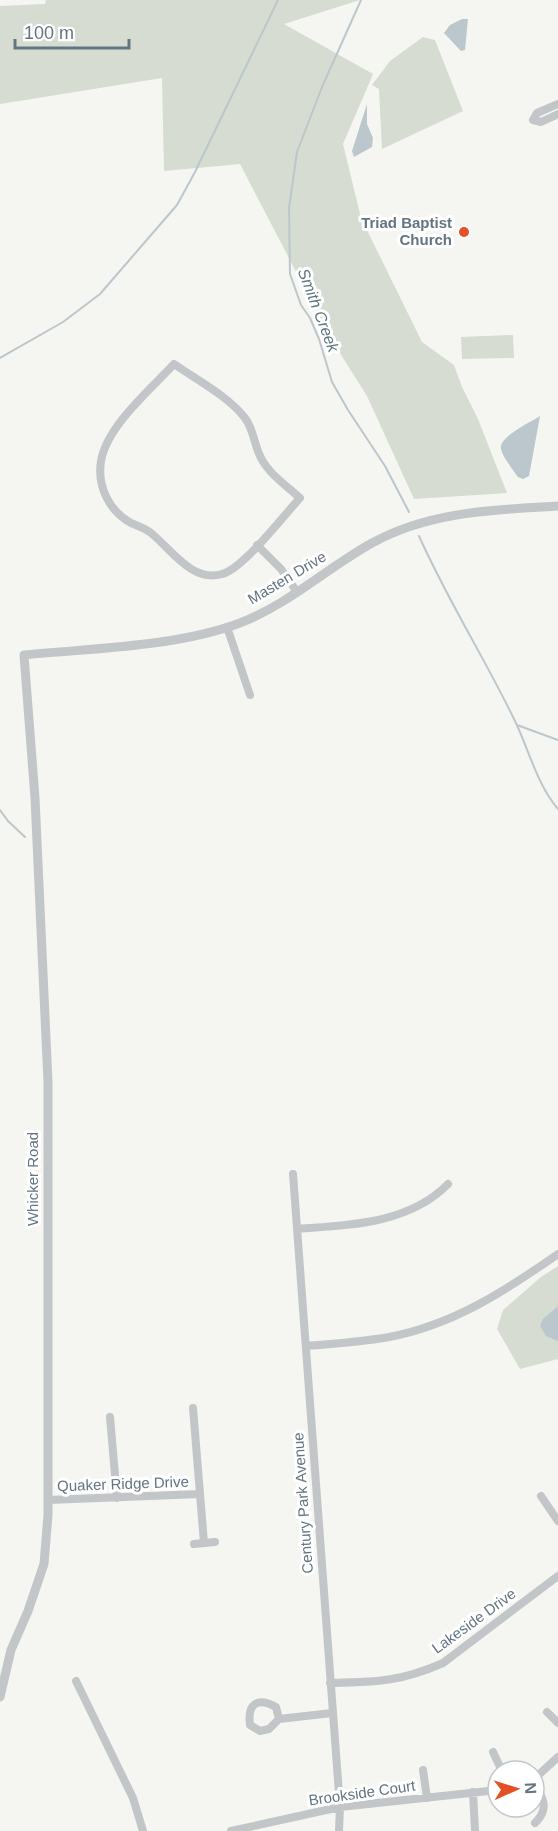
<svg xmlns="http://www.w3.org/2000/svg" width="558" height="1831" font-family="Arial,sans-serif">
	<style>
		.green { fill: #d6dcd2 }
		.water { fill: #bbc7cc }
		.lines { fill: none; stroke-linecap: round; stroke-linejoin: round }
		.stream { stroke: #bbc7cc; stroke-width: 2 }
		.minor { stroke: #c2c6c9; stroke-width: 8 }
		.tertiary { stroke: #c2c6c9; stroke-width: 9 }
		.poi-dot { fill: #e25024; stroke: #fff; stroke-width: 2 }
		.labels { text-anchor: middle; stroke-width: 6; stroke-linejoin: round; paint-order: stroke }
		.poi-label { font-size: 15px; font-weight: bold; fill: #647582; stroke: #fff; text-anchor: end }
		.street-label { font-size: 15px; fill: #647582; stroke: #fff }
		.water-label { font-size: 16px; font-style: italic; fill: #5f777f; stroke: #fff }
	</style>
	<rect width="100%" height="100%" fill="#f5f5f1"/>
	<path class="green" d="M46,0h314l-76,24 89,50 -30,70 18,74 61,124 32,23 8,22 16,32 29,74 -93,6 -47,-103 -36,-57 -91,-175 -76,7 -2,-93 -162,26v-98l45,-2z
		M423,37l12,3 28,71 -81,38 -3,-60 -7,-4 18,-24z
		M513,335l1,23 -52,1 -1,-22z
		M558,1266v93l-38,10 -23,-40 6,-19 38,-33z"/>
	<path class="water" d="M462,19h6l-3,31 -4,1 -17,-18 6,-8z
		M367,104v20l6,14 -1,9 -18,10 -2,-6z
		M540,416l-11,60 -6,3 -5,-2c-4,-6 -17,-22 -17,-29 -2,-11 30,-26 39,-32z
		M558,1306v35l-12,-5 -6,-10 3,-7z"/>
	<g class="lines">
		<path class="stream" d="M361,0l-39,87 -25,65 -8,56 1,66 11,31 9,13 9,21 13,43 16,28 37,56 24,46
			M0,358l63,-36 37,-28 77,-89 18,-33 83,-172
			M419,536c28,63 65,121 95,183 15,30 22,64 44,90
			M517,725l41,15
			M0,810l8,11 17,16"/>
		<path class="minor" d="M558,104l-21,9 -4,7 8,2 17,-8
			M174,364c23,16 54,32 71,54 9,12 9,27 16,40 8,16 26,28 39,40 -16,17 -57,71 -78,76 -30,9 -51,-25 -71,-41 -6,-5 -13,-7 -20,-10 -22,-12 -34,-37 -30,-62 6,-35 49,-71 73,-97z
			M257,545l24,24 16,23
			M227,627l23,68
			M293,1174l47,633 -1,24
			M297,1229c52,-4 112,-5 151,-45
			M306,1346c27,-2 55,-4 83,-9 64,-12 116,-46 169,-83
			M193,1408l11,135
			M110,1417l7,81
			M541,1496l17,25
			M48,1500l152,-6
			M194,1544l21,-2
			M76,1681l57,117 10,33
			M330,1683c46,-1 70,-1 113,-20l115,-87
			M547,1712l11,11
			M279,1719l-3,-12c-18,-10 -29,-4 -26,18l10,6 9,-2 10,-10 53,-6
			M493,1752l9,19
			M423,1770l4,28
			M534,1779l24,-22
			M534,1783c9,14 16,26 1,40
			M473,1792l2,39
			M231,1831l109,-24 158,-17"/>
		<path class="tertiary" d="M0,1697l11,-47 17,-39 16,-47 4,-49v-433l-13,-284 -11,-143c69,-7 152,-8 216,-32 49,-19 87,-55 132,-80 58,-32 122,-33 186,-37"/>
	</g>
	<circle class="poi-dot" cx="464" cy="232" r="6"/>
	<g class="labels">
		<g class="poi-label">
			<text x="452" y="228">Triad Baptist<tspan x="452" dy="17">Church</tspan></text>
		</g>
		<g class="street-label">
			<text transform="translate(287 578) rotate(-31)" y="5">Masten Drive</text>
			<text transform="translate(33 1179) rotate(-90)" y="5">Whicker Road</text>
			<text transform="translate(123 1484) rotate(-2)" y="5">Quaker Ridge Drive</text>
			<text transform="translate(303 1503) rotate(-94)" y="5">Century Park Avenue</text>
			<text transform="translate(474 1621) rotate(-36)" y="5">Lakeside Drive</text>
			<text transform="translate(362 1793) rotate(-8)" y="5">Brookside Court</text>
		</g>
		<g class="water-label">
			<text transform="translate(319 310) rotate(69)" y="6">Smith Creek</text>
		</g>
	</g>
	<g transform="translate(516 1789) rotate(87)"><circle r="28" fill="#ffffff" stroke="#c1c8cd" stroke-width="1.5"/>
	<path d="M0-4.5L10 22L0 15L-10 22Z" fill="#e25024"/>
	<text y="-9" font-size="16" font-weight="bold" text-anchor="middle" fill="#647582">N</text>
	</g>
	<path d="M15 39v9h114v-9" fill="none" stroke="#647582" stroke-width="3"/>
	<text x="24" y="39" font-size="18" fill="#647582" stroke="#ffffff" stroke-width="4.5" paint-order="stroke">100 m</text>
</svg>
